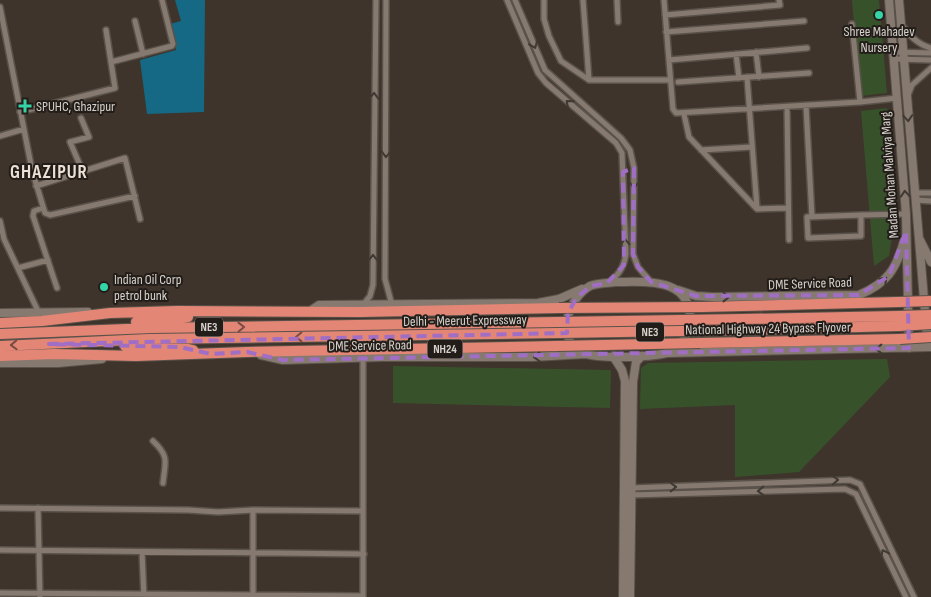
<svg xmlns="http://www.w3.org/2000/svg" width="931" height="597" font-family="'Sofia Sans Condensed',sans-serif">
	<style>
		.green { fill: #37522b }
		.water { fill: #156984 }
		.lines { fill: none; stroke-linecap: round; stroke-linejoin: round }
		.street-casing { stroke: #5a524a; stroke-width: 8 }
		.secondary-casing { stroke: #5a524a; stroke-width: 10 }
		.highway-casing { stroke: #5a524a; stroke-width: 12 }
		.street { stroke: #867a70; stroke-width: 5 }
		.secondary { stroke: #867a70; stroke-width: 8 }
		.highway { stroke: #e38676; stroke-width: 10 }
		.highway-bridge-casing { stroke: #5a524a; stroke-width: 12; stroke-linecap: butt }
		.highway-bridge { stroke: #e38676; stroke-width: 10 }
		.oneway { stroke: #403933 }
		.oneway2 { stroke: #794c43 }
		.marked { fill: none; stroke: #a06ec4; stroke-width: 4; stroke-dasharray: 10 6; stroke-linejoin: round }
		.poi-dot { fill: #35d4a7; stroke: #221d19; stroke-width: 2 }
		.labels { text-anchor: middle; stroke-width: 4; stroke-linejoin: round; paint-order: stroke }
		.shield { fill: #221d19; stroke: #a19b96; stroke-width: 1 }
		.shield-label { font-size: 12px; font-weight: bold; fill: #d7d1cb }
		.poi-label { font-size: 14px; fill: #d7d1cb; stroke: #221d19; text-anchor: start }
		.street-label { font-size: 14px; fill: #d7d1cb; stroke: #221d19 }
		.district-label { font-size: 19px; font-weight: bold; letter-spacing: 1px; fill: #ede0d4; stroke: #221d19 }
	</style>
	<rect width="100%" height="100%" fill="#3e342b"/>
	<path class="green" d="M852,0h27l8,93 -27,3z
		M887,108l9,105 -7,43 -15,10 -13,-155z
		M887,359l3,18 -91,95 -64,5v-72l-95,4 1,-41 7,-5z
		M393,366l218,4 -1,38 -217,-5z"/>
	<path class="water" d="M175,0h30l-1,112 -57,2 -7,-54 36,-10 -6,-26 11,-3z"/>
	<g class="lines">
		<defs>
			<path id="street" d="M386,0l-1,279 7,26
				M507,0l31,73 8,10 70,60 6,10 4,101c-2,12 -6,20 -17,28
				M515,0l30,70 76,68 9,12 4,18 -1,86 5,13 13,15
				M544,0v19l5,17 12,25 28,19h81
				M583,0l6,80
				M617,0l1,22
				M664,0l9,109 3,4 184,-11 37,-4
				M0,7l32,163 13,43 5,2 85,-19
				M665,15l115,-10 -1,-5
				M135,21l8,33
				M852,24l8,78
				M901,24c9,12 16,20 30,24
				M666,32l138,-11
				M756,52l3,25
				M893,52l38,1
				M736,54l3,24
				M894,59l37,1
				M669,60l138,-12
				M111,62l61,-16 1,-2 -11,-44
				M747,77l10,131
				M678,82l131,-9
				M908,95l4,-10 19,-17
				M806,106l6,111
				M787,107l2,133
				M20,112l95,-24 -9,-58
				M684,114l5,23 68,72 31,-1
				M81,118l8,19 -19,5 13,30
				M0,136l24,-7
				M701,150l51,-3
				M36,186l89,-28 15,61
				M914,193h17
				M915,200l16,1
				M43,208l-9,3 -1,5 24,72
				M861,215v21l-53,2 -1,-21z
				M861,215l45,-1
				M0,221l4,18 34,72
				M18,268l30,-8
				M363,305l7,-9 3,-11 3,-285
				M153,441c17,16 12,21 10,42
				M630,488l220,-8 10,4 54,113
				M630,495l215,-6 11,5 50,103
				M0,508l188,2 30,2 35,-2 109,1
				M38,508l2,89
				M253,510v87
				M0,550l364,4
				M142,552l2,45
				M0,593l363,3
				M363,597v-240"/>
			<path id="secondary" d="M889,0l17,214 3,134
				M899,0l29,347
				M920,240l11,22
				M616,282c31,0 77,-5 74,41 -1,10 -8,23 -18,28 -14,7 -81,9 -94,0 -22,-17 -9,-53 12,-65 7,-3 18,-3 26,-4z
				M678,290l18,6 17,1 146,-2c28,-12 37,-25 45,-54
				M310,311l9,-6 219,-2 21,-4 23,-10
				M0,313l88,-1
				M668,353l263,-6
				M261,355l22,5 99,-3h151l53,-3
				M613,356l9,14 3,11 -2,216
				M0,363h58l44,-4
				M630,597l3,-215 3,-20 6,-6"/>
			<path id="highway" d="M702,307l196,-5
				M743,319l155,-3
				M136,322l52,-5
				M0,323l42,-2 68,-8 67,-2 183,1 199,-4
				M743,330l156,-4
				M0,334l152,-6 406,-6
				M700,343l200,-4
				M0,346l149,-7 409,-6
				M125,346l55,1 13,3
				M0,356l54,-2 82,2 111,-4 309,-6"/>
		</defs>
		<use href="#street" class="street-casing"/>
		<use href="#secondary" class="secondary-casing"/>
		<use href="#highway" class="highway-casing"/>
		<use href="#street" class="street"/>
		<use href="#secondary" class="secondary"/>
		<use href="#highway" class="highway"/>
		<defs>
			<path id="highway-bridge" d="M898,302l33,-1
				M559,308l143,-1
				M898,316l33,-1
				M558,322l185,-3
				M899,326l32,-2
				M558,333l185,-3
				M900,339l31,-2
				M556,346l144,-3"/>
		</defs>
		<use href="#highway-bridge" class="highway-bridge-casing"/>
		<use href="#highway-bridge" class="highway-bridge"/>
	</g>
	<defs><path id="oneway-chevron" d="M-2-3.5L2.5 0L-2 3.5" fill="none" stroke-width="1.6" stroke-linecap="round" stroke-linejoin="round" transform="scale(1.25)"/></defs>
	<g class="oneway">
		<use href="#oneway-chevron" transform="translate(534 45) rotate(68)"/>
		<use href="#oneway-chevron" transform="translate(374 96) rotate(-89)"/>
		<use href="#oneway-chevron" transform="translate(569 103) rotate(-140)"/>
		<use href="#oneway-chevron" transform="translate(908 118) rotate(86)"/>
		<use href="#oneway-chevron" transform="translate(386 154) rotate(91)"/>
		<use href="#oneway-chevron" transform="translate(634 185) rotate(90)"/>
		<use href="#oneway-chevron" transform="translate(905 194) rotate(-94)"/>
		<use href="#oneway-chevron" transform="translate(625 242) rotate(-92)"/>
		<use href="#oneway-chevron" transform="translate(373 258) rotate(-90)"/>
		<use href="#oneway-chevron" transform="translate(884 280) rotate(-45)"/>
		<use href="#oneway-chevron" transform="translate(726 297)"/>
		<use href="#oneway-chevron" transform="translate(879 349) rotate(178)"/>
		<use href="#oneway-chevron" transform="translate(537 357) rotate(178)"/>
		<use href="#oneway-chevron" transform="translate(835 480) rotate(-2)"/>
		<use href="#oneway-chevron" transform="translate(673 487) rotate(-2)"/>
		<use href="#oneway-chevron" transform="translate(761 491) rotate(178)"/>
		<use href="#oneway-chevron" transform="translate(884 553) rotate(-116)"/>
	</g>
	<g class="oneway2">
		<use href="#oneway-chevron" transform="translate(241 327) rotate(-1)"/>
		<use href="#oneway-chevron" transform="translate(299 337) rotate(179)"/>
		<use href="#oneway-chevron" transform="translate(14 345) rotate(178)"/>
	</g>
	<path class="marked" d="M634,168l-1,86 5,13 13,15 45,14 163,-1 30,-19 17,-45 3,117 -626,12 -36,-8 -36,2 -31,-7 -131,-3 518,-11 1,-20 9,-16 14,-11 16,-3 17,-18 -1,-93z"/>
	<g class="poi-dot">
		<circle cx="879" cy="15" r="5"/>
		<path d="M22.5 98.5h5v5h5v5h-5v5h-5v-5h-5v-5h5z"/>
		<circle cx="104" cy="287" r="5"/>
	</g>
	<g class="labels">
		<g class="shield">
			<rect x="195" y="317.5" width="28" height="19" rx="4"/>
			<rect x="636" y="322.5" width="28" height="19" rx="4"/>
			<rect x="427.5" y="339.5" width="35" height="19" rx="4"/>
		</g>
		<g class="shield-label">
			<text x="209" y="331">NE3</text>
			<text x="650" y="336">NE3</text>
			<text x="445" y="353">NH24</text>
		</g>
		<g class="poi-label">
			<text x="879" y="36" text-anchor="middle">Shree Mahadev<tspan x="879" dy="16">Nursery</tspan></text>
			<text x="36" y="111">SPUHC, Ghazipur</text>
			<text x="114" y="284">Indian Oil Corp<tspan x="114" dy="16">petrol bunk</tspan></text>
		</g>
		<g class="street-label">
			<text transform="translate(889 175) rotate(-94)" y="5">Madan Mohan Malviya Marg</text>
			<text transform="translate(810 283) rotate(-2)" y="5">DME Service Road</text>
			<text transform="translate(465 320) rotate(-1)" y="5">Delhi - Meerut Expressway</text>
			<text transform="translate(768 328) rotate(-1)" y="5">National Highway 24 Bypass Flyover</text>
			<text transform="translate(370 345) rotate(-1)" y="5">DME Service Road</text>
		</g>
		<g class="district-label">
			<text x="49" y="178">GHAZIPUR</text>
		</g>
	</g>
</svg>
